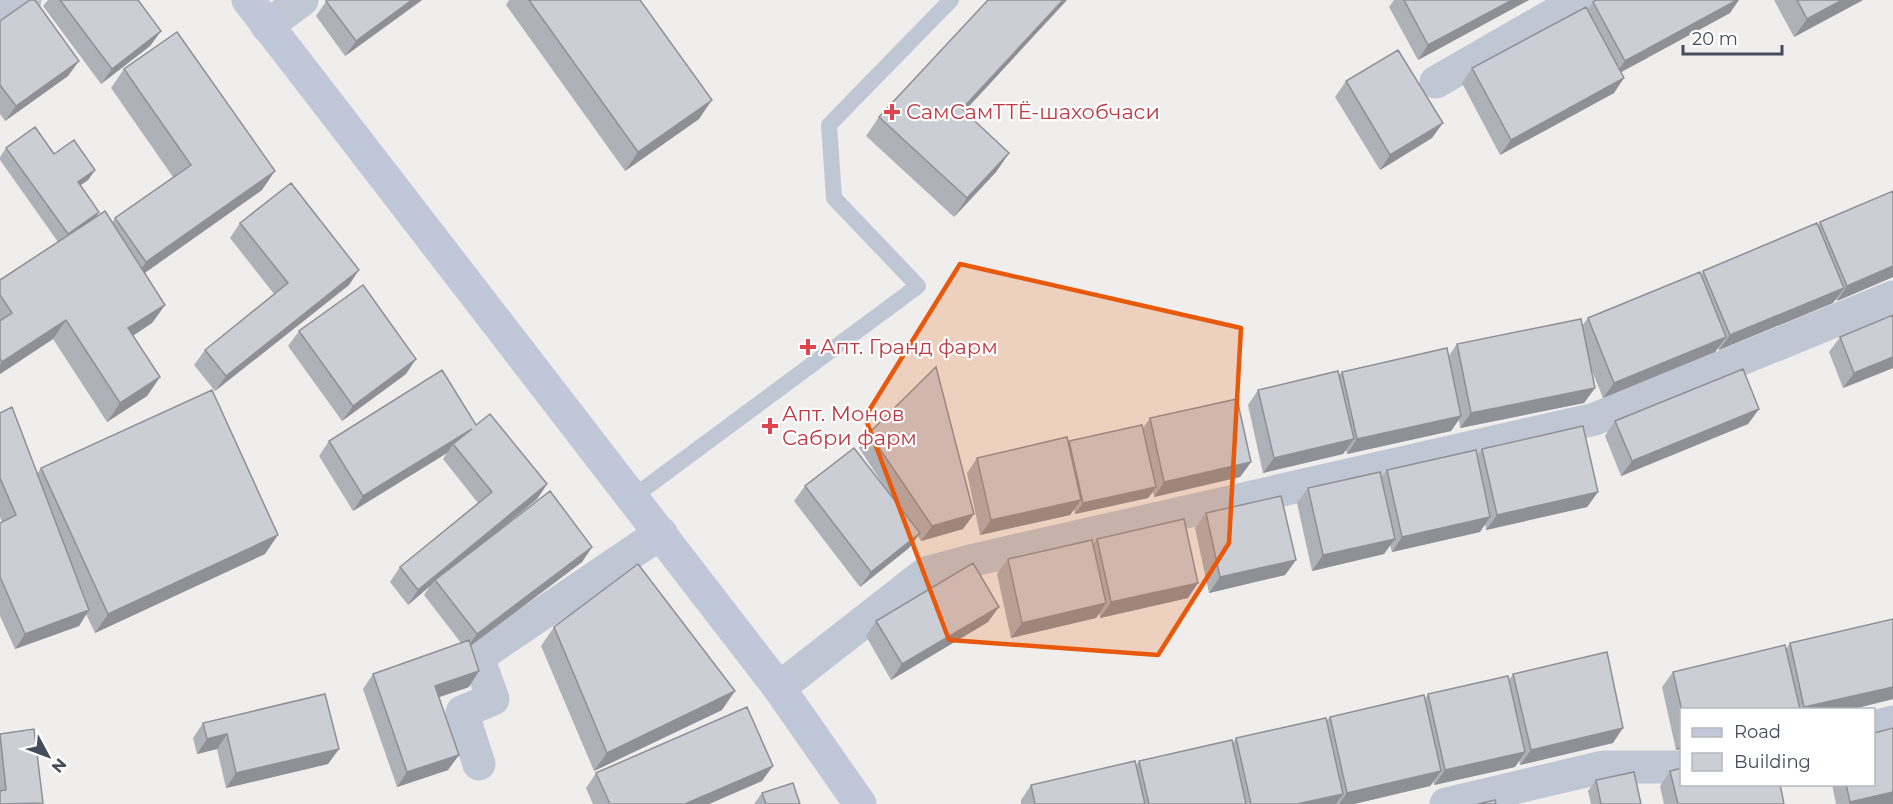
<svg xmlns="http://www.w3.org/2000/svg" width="1893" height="804" font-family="Montserrat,sans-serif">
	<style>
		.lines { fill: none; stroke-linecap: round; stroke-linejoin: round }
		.service { stroke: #c0c7d4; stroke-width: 16 }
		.minor { stroke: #c0c7d4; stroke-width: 33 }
		.secondary { stroke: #bfc7d8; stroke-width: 33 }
		.wall { fill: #afb1b8 }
		.shaded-wall { fill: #8f9096 }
		.building { fill: #ccced6; stroke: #8f9096; stroke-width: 1.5 }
		.marked { fill: #e8590c; fill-opacity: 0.2; stroke: #e8590c; stroke-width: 4.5; stroke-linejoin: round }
		.health-dot { fill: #e0444e; stroke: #fff; stroke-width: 2 }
		.labels { text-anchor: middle; stroke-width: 4.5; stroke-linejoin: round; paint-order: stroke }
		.health-label { font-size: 21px; fill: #be3a42; stroke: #fff; text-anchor: start }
	</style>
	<rect width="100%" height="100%" fill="#f0eeed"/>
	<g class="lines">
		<path class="service" d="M633,497l285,-211 -84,-88 -5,-73 122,-125"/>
		<path class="minor" d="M0,16l25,-16
			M267,26l35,-26
			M1436,82l143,-82
			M779,688l147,-115 48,-13 621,-141 298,-122
			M1874,727l19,-5
			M479,764l-17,-52 31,-13 -15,-42 183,-124
			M1446,804l157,-37h79"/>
		<path class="secondary" d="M248,0l531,688 81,116"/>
	</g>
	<path class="wall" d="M48,0h90l23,31 -11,15 -49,38 -58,-78z
		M327,0h95l-77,56 -29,-40z
		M509,0h131l59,119 -74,52 -119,-166z
		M988,0h79l-103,111 45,42 -13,19 -42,45 -88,-81 13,-19z
		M1394,0h135l-111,60 -29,-53z
		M1774,0h89l-69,37z
		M1593,2l137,11 -109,59 -7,21 -114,62 -38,-72 10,-15 115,-58z
		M0,21l68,55 -63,45 -5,-7z
		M124,69l138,121 -117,83 20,32 -13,18 -19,13 27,41 -13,19 -40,26 -54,-83 -53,35v-94l58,-38 -58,-82v-3l6,-9 48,6 41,16 -7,10 -8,5 14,33 19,4 2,-4 58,-41 -62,-89z
		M1346,81l86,57 -52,32 -45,-73z
		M1820,222l73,55 -56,24 -1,-2 -3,4 -114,47 -1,-2 -3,4 -112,46 -13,-32 5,22 -11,15 -124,25 -1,-8 -8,11 -104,23 -1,-4 -3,4 -80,19 -15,-68 10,-15 81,-15 3,-3 106,-15 9,-13 125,-18 6,-8 113,-43 2,-4 115,-45z
		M240,223l109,62 -134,106 -21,-26 11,-15 69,-56 -44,-56z
		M299,331l107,43 -64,47 -54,-75z
		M1840,337l53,31 -50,20 -14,-36z
		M1759,409l-11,15 -127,52 -16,-40 10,-15z
		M0,413l37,61 4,-6 224,86 -170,79 -9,-19 -7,12 -64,23 -15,-33v-93l2,-1 -2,-5z
		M1150,418l101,44 -11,15 -86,20 -1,-5 -5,6 -73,16 -1,-5 -4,6 -90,20 -13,-62 10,-15 166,-30z
		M476,425l71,59 -10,15 -50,41 105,7 -10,15 -111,84 -2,41 -30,10 20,58 -11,15 -51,17 -34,-98 10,-15 88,-31 -37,-48 6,-9 -22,19 -18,-23 10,-15 78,-64 -35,-44 4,-6 -94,58 -34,-55 10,-15z
		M869,433l94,96 -42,12 -3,-5 -9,12 -49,39 -66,-86 11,-15 85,9 -31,-47z
		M1482,449l116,43 -11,15 -101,23 -1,-6 -5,8 -88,20 -2,-7 -6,9 -72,17 -15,-68 11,-15 73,-10 6,-8 90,-14z
		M1206,513l90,47 -11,15 -76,18 -14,-65z
		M1097,539l91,59 -88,20 -1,-5 -3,5 -85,20 -14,-64 11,-15 85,-15z
		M1893,619v80l-44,11h-167v39l-6,1 -14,-63 11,-15 113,-23 4,-6z
		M876,621l112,1 -97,58 -25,-44z
		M554,627l168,83 -128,61 -53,-125z
		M1513,674l100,69 -93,22 -1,-4 -4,6 -81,18v-3l-4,4 -76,18h-333v-4l10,-15 105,-20 3,-4 93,-17 4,-6 90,-17 4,-4 95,-18 3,-5 81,-14z
		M203,723l136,26 -11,15 -102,24 -9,-39 -20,5 -4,-16z
		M0,734l43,69 -1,1h-42z
		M1670,771l114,33h-120l-4,-18z
		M596,773l166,8 -53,23h-116l-7,-16z
		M1596,780l45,24h-50l-3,-13z
		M1832,784h42l19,20h-57z
		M762,793l38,11h-46z"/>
	<path class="shaded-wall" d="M412,0h10l-77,56 11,-15z
		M1063,0h4l-118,128 13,-19z
		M1512,0h17l-111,60 10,-15z
		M1737,0h2l-9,13 -116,63 11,-15z
		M1842,0h21l-69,37 13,-18z
		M161,31l-11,15 -49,38 11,-15z
		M79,61l-11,15 -63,45 11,-15z
		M1624,78l-10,15 -114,62 11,-15z
		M712,100l-13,19 -74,52 13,-19z
		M1443,123l-11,15 -52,32 10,-15z
		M1009,153l-13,19 -42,45 13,-19z
		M95,170l-7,10 -17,12 7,-10z
		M275,171l-13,19 -129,91 13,-19z
		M99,212l-7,11 -32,22 8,-11z
		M1893,266v11l-56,24 10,-15z
		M359,270l-10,15 -134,106 11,-15z
		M1844,288l-11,15 -114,47 11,-15z
		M165,305l-13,18 -37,24 13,-19z
		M66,320l-13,19 -53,35v-9l2,-3z
		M1726,337l-11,15 -112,46 11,-15z
		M1893,357v11l-50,20 11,-15z
		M416,359l-10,15 -64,47 11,-15z
		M160,377l-13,19 -40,26 13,-19z
		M1595,388l-11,15 -124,25 11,-15z
		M1759,409l-11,15 -127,52 11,-15z
		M1461,416l-10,15 -104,23 10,-15z
		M472,429l-19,15 -6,9 -94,58 10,-15z
		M1354,439l-11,15 -80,19 11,-15z
		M1251,462l-11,15 -86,20 10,-15z
		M547,484l-10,15 -101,82 -1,-1 -5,6 -22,19 10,-15z
		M1156,487l-8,11 -73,16 8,-11z
		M1598,492l-11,15 -101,23 11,-15z
		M1081,500l-11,15 -90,20 11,-15z
		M974,514l-11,15 -42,12 11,-15z
		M1490,517l-10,15 -88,20 10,-15z
		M920,533l-11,15 -49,39 11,-15z
		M278,535l-13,19 -170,79 13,-19z
		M1395,539l-11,15 -72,17 11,-16z
		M592,547l-10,15 -116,87 11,-15z
		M1296,560l-11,15 -76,18 11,-16z
		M1198,583l-10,15 -88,20 11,-16z
		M1106,603l-10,15 -85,20 11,-15z
		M999,607l-11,15 -97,58 11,-16z
		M89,610l-10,16 -64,23 10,-15z
		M479,671l-10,16 -44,15 10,-16z
		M1893,687v12l-44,11h-46l1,-3z
		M735,691l-13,19 -128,61 13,-18z
		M1623,728l-10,15 -93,22 11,-15z
		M227,734l-10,15 -20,5 10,-15z
		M1682,742v7l-6,1z
		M339,749l-11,15 -102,24 10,-15z
		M1525,752l-10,15 -81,18 11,-15z
		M459,755l-11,15 -51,17 10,-15z
		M773,766l-11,15 -53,23h-24z
		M1441,771l-11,15 -76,18h-15l8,-11z
		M1893,792v12h-44l1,-2z
		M1343,794l-7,10h-39z"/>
	<path class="building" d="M30,0h5l44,61 -63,45 -16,-21v-64z
		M60,0h78l23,31 -49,38z
		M327,0h85l-56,41 -30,-40z
		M529,0h111l72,100 -74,52z
		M988,0h75l-101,109 47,44 -42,45 -88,-81z
		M1404,0h108l-84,45z
		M1596,0h141l-112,61 -32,-59z
		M1797,0h45l-35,19z
		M1586,7l38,71 -113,62 -39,-72z
		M177,32l98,139 -129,91 -31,-44 76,-53 -67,-96z
		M1398,50l45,73 -53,32 -44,-74z
		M35,127l19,27 20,-14 21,30 -17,12 21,30 -31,22 -62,-86z
		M291,183l68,87 -133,106 -21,-26 83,-67 -48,-60z
		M1893,191v75l-46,20 -27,-64z
		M105,211l60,94 -37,23 32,49 -40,26 -54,-83 -64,42 -2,-3v-38l12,-8 -12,-18v-15z
		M1817,223l27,65 -114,47 -27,-64z
		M1700,272l26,65 -112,46 -26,-65z
		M363,285l53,74 -63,47 -54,-75z
		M1893,315v42l-39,16 -14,-36z
		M1581,319l14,69 -124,25 -14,-69z
		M1447,348l14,68 -104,23 -15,-67z
		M936,367l38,147 -42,12 -63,-93z
		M1743,369l16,40 -127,52 -17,-40z
		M442,370l34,55 14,-11 57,70 -129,106 -18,-23 92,-75 -39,-48 19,-15 -109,67 -34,-55z
		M1338,371l16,68 -80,19 -16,-68z
		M212,390l66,145 -170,79 -67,-146z
		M1237,399l14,63 -87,20 -14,-64z
		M12,407l77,203 -64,24 -25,-57v-54l16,-8 -16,-37v-65z
		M1142,425l14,62 -73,16 -14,-62z
		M1583,426l15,66 -101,23 -15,-66z
		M1067,437l14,63 -90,20 -14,-62z
		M854,448l66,85 -49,39 -66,-86z
		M1476,450l14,67 -88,20 -15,-67z
		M1380,472l15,67 -72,16 -15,-67z
		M550,491l42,56 -115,87 -42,-54z
		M1281,496l15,64 -76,17 -14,-64z
		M1184,519l14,64 -87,19 -14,-63z
		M1092,540l14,63 -84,20 -14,-64z
		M973,563l26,44 -97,57 -26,-43z
		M638,564l97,127 -128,62 -53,-126z
		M1893,619v68l-89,20 -14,-64z
		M469,640l10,31 -44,15 24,69 -52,17 -34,-98z
		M1785,645l15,64 -4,1h-114v1l-9,-39z
		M1607,652l16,76 -92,22 -18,-76z
		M1508,676l17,76 -80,18 -17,-76z
		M325,694l14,55 -103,24 -9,-39 -20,5 -4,-16z
		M1424,695l17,76 -94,22 -17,-76z
		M747,707l26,59 -88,38h-75l-14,-31z
		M1326,718l17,76 -46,10h-46l-15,-66z
		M1893,728v64l-43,10 -4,-18h28v-51z
		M34,729l9,74 -43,1v-13l6,-1 -6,-56z
		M1232,740l14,64h-97l-10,-43z
		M1135,761l10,43h-110l-4,-19z
		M1682,768v16h98l4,20h-106l-8,-33z
		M1634,772l7,32h-40l-5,-24z
		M793,783l7,21h-34l-4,-11z
		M1495,800l1,4h-18z"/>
	<path class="marked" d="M960,264l281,64 -12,215 -71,112 -209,-15 -84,-223z"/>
	<g class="health-dot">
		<path d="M889 103h6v6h6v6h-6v6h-6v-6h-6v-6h6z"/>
		<path d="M805 338h6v6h6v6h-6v6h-6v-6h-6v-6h6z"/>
		<path d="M767 417h6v6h6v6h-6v6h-6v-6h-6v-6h6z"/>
	</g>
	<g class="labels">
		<g class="health-label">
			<text x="906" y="119">СамСамТТЁ-шахобчаси</text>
			<text x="820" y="354">Апт. Гранд фарм</text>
			<text x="782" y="421">Апт. Монов<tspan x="782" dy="24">Сабри фарм</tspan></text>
		</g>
	</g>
	<rect x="1680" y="708" width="195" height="78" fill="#ffffff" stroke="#b5b8be" stroke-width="1.5"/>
	<rect x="1692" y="728" width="30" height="9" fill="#bfc7d8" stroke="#b5b8be" stroke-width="1.5"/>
	<text x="1734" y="738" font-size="18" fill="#454d5c">Road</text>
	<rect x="1692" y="753" width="30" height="18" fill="#ccced6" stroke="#b5b8be" stroke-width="1.5"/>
	<text x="1734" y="768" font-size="18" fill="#454d5c">Building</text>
	<g transform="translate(48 756) rotate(131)" stroke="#ffffff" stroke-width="4.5" paint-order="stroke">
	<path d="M0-4.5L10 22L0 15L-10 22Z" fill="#454d5c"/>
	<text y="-9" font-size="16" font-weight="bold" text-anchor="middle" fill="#454d5c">N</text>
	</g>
	<path d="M1683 45v9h99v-9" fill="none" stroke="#454d5c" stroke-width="3"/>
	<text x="1692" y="45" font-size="18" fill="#454d5c" stroke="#ffffff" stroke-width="4.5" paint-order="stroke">20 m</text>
</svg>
